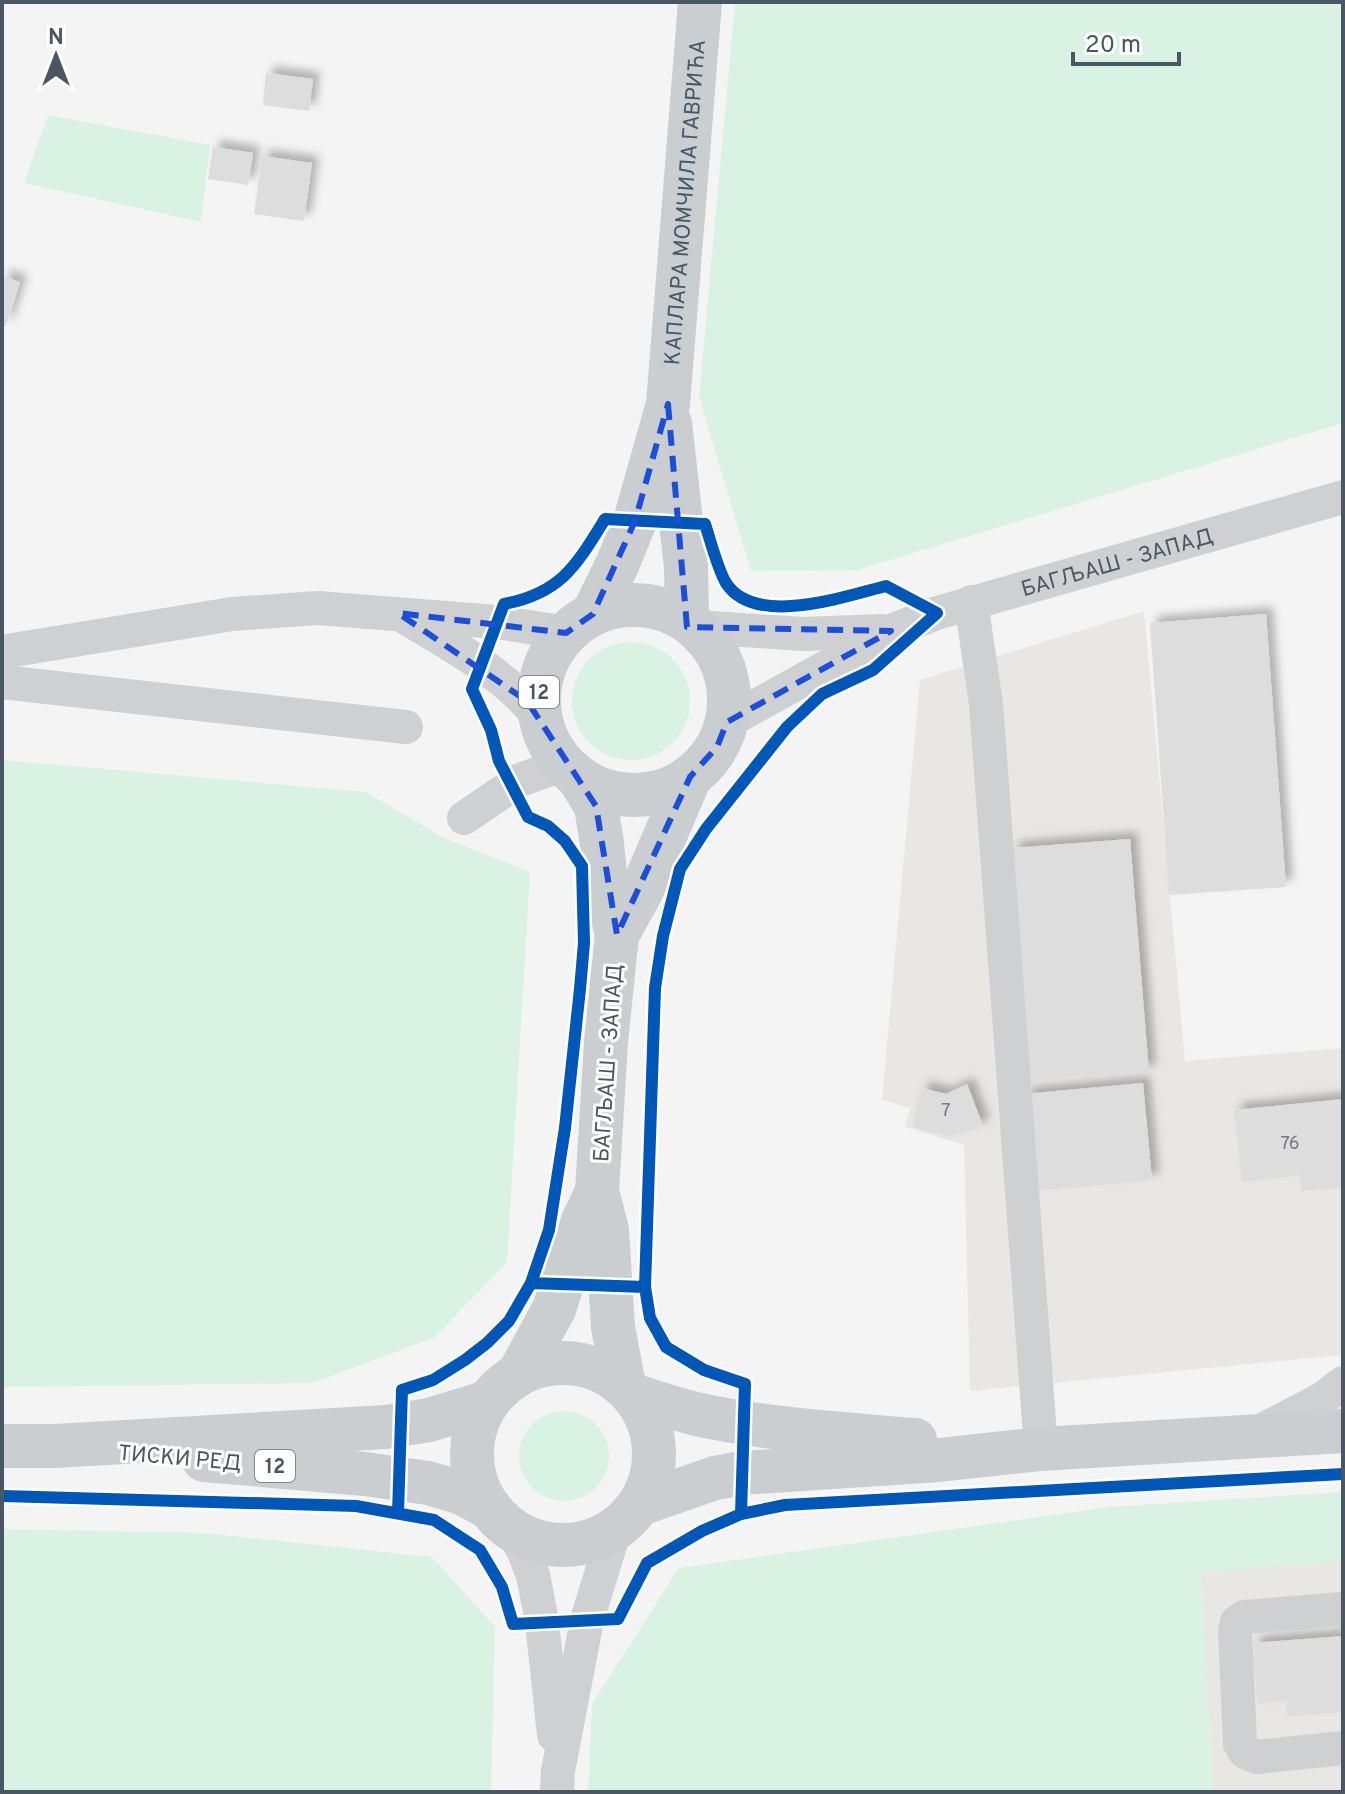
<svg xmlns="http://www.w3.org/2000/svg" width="1345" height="1794" font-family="Overpass,sans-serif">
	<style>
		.commercial { fill: #e8e7e3 }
		.green { fill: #d9f2e3 }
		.building { fill: #ddddde; filter: url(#shadow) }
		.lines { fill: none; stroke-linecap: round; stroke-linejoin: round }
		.minor { stroke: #ced0d2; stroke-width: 34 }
		.major { stroke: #caced1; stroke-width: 44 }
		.cycleway-casing { stroke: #fff; stroke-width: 17 }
		.cycleway { stroke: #0057b8; stroke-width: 12 }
		.marked { fill: none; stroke: #1d4ed8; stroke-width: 6; stroke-dasharray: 16 10; stroke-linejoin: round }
		.labels { text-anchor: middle; stroke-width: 6; stroke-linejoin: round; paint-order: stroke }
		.number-label { font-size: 18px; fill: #707881 }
		.shield { fill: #fff; stroke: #808990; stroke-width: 2 }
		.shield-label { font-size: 20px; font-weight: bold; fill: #4a5661 }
		.street-label { font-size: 22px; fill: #4a5661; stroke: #fff }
	</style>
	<defs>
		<filter id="shadow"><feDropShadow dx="7" dy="-7" stdDeviation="4" flood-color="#0004"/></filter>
	</defs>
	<rect width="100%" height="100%" fill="#f4f4f4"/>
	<path class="commercial" d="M1144,611l41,450 158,-13v307l-373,36 -6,-246 -59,-18 5,-19 -28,-8 38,-420z
		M1343,1560v232h-130l-13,-220z"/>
	<path class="green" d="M735,2h608v421l-486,147 -106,1 -52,-174z
		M48,115l162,30 -9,77 -177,-39z
		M572 701a59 59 0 1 1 118 0a59 59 0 1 1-118 0Z
		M2,760l364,32 78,46 86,34 -23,390 -72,75 -123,46 -310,4z
		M519 1456a45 45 0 1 1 90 0a45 45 0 1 1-90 0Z
		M1343,1492v68l-143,12 13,220h-625l4,-88 87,-136 430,-61z
		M2,1529l201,4 229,24 63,70 -4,165h-489z"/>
	<path class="building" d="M266,73l47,6 -4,32 -46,-6z
		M213,147l40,6 -5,32 -40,-6z
		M262,156l50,7 -8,58 -50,-7z
		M2,276l18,6 -14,44 -4,-1z
		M1266,614l20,273 -117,8 -19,-272z
		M1130,839l19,233 -118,9 -19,-233z
		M1143,1083l9,97 -119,11 -9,-97z
		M967,1084l16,42 -35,11 -36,-10 10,-39 24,6z
		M1343,1099v88l-42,4 -1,-16 -58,7 -8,-72z
		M1343,1636v76l-56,4 -1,-15 -29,3 -4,-61z"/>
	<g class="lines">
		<g class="minor">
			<path d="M971,602l15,102 55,745"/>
			<path d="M405,617c48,30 102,57 136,103"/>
			<path d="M697,627l106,7 79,-3"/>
			<path d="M2,652l230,-38 86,-6 179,14 69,11"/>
			<path d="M2,682l404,45"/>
			<path id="s1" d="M727,722l164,-91 46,-18 406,-116"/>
			<path d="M464,818l56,-38 44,-16"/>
			<path d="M1257,1433l65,-34 21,-16"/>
			<path d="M510,1527l13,23 10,25 9,47 12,113"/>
			<path d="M1343,1609l-99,8 -7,5 -2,9 5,113 5,8 12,5 86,-9"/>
			<path d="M557,1792l1,-21 29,-151 28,-91"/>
		</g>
		<g class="major">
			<path d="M670,423l16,144 1,53"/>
			<circle cx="634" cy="700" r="95"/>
			<path id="s2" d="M593,614l25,-51 17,-42 33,-117 32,-402"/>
			<path d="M578,777l18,29 6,38 5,47 10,44 -11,107 -9,149 10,39 6,97 11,59"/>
			<path d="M617,935l25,-45 48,-113"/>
			<circle cx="563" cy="1454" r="91"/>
			<path d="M518,1375l36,-66 29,-88 14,-30"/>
			<path d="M633,1395c24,8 48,16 72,21 69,14 140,18 210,24"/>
			<path d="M2,1446h52l332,-19 43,-7 59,-18"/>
			<path d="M204,1460l161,14 63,9 34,10 28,15"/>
			<path d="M640,1504l75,-26 27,-5 197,-13 102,-11 302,-18"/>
		</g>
		<defs>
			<path id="cycleway" d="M531,1283l114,4
				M2,1496l354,10 78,14 46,30 22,37 11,37 105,-5 29,-56 55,-32 39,-17 44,-9 558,-31
				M398,1513l4,-123 31,-10 32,-20 22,-17 22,-22 22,-38 18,-53 16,-102 15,-139 4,-46 -2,-77 -17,-25 -17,-15 -20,-9 -29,-56 -8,-31 -19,-41 32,-85c57,-11 72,-38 101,-85l100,5c5,15 13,46 21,59 29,45 120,13 160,3l51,27 -64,57 -51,24 -35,33 -81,102 -26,40 -17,67 -8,52 -10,299 5,31 16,29 38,23 41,14 -4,130"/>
		</defs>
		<use href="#cycleway" class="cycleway-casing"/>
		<use href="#cycleway" class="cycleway"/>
	</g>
	<path class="marked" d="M668,404l19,223 204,4 -164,91 -10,25 -27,30 -73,158 -21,-129 -69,-105 -129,-88 168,20 27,-19 42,-93z"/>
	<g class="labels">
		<g class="number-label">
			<text x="946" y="1116">7</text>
			<text x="1290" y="1149">76</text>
		</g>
		<g class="shield">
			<rect x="519" y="676" width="40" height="32" rx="6"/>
			<rect x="255" y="1450" width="40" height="32" rx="6"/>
		</g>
		<g class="shield-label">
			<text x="539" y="699">12</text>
			<text x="275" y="1473">12</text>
		</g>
		<g class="street-label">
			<text dy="8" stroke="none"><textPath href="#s2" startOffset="426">КАПЛАРА МОМЧИЛА ГАВРИЋА</textPath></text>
			<text dy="8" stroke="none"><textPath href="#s1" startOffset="424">БАГЉАШ - ЗАПАД</textPath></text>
			<text transform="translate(607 1063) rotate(-86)" y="8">БАГЉАШ - ЗАПАД</text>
			<text transform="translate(180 1457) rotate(5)" y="8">ТИСКИ РЕД</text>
		</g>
	</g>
	<rect width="1345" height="1794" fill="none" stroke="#4a5661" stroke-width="8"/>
	<g transform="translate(56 56)" stroke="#ffffff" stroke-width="6" paint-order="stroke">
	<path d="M0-6L14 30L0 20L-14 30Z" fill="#4a5661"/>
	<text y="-12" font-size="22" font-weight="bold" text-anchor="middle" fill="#4a5661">N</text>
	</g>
	<path d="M1073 52v12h106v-12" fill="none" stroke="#4a5661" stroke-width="4"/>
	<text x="1085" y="52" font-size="24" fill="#4a5661" stroke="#ffffff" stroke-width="6" paint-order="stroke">20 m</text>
</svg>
